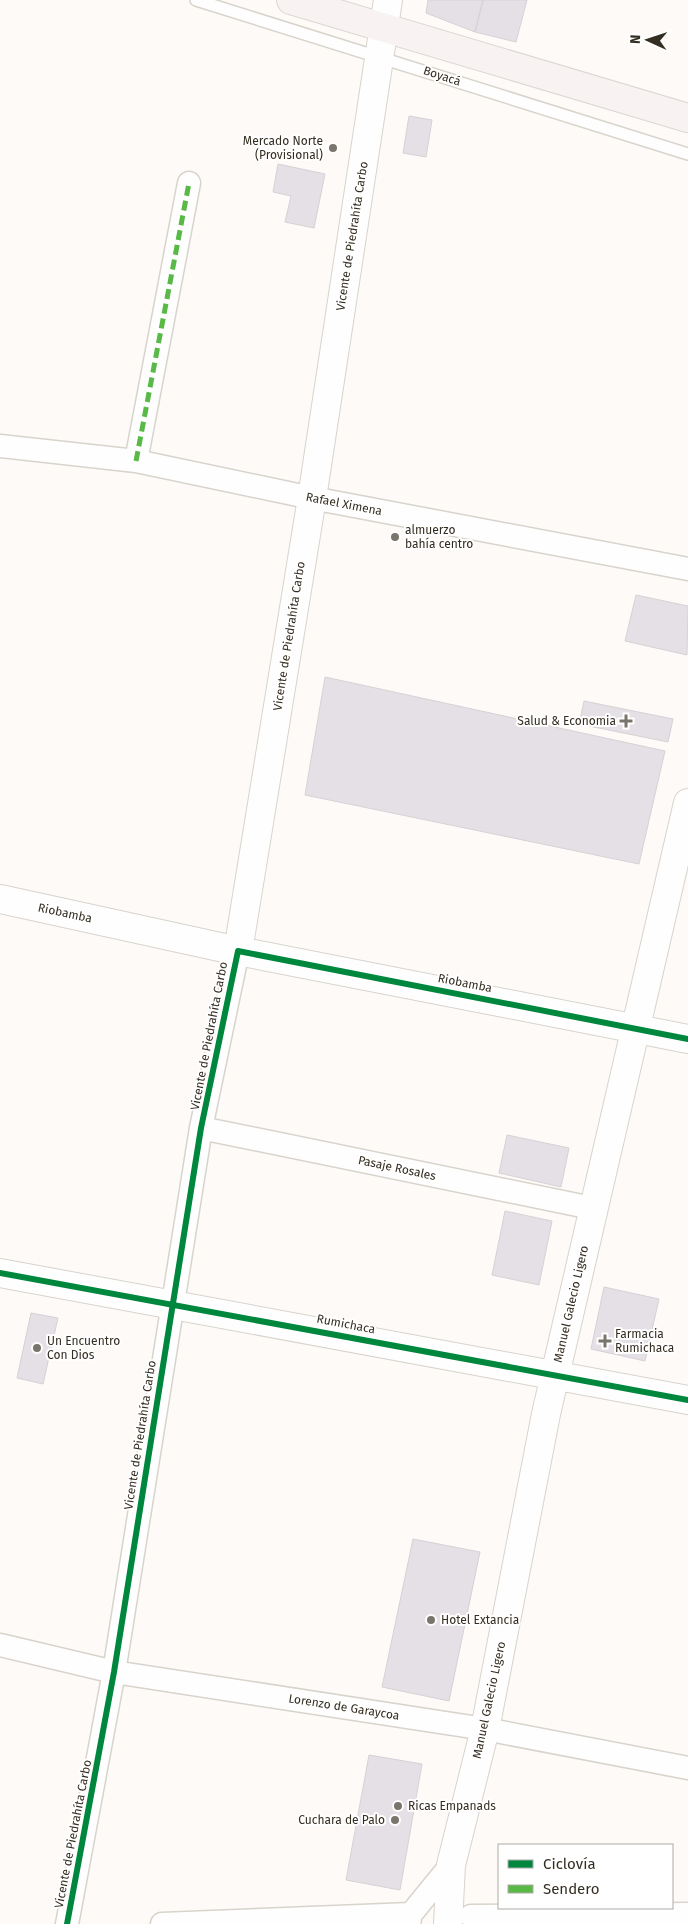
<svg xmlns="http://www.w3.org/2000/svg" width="688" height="1924" font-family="'Fira Sans',sans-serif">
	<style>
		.building { fill: #e4e0e5; stroke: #d5d1d5 }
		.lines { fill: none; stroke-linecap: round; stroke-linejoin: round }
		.lane-casing { stroke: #d8d4cc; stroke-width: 14 }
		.street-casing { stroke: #d8d4cc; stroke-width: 25 }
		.secondary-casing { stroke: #d8d4cc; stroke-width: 30 }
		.primary-casing { stroke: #dad8d4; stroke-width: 30 }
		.lane { stroke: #fffefe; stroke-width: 11 }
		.street { stroke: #fffefe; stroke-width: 22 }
		.secondary { stroke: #fffefe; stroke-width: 28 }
		.primary { stroke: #f8f3f2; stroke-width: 28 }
		.quiet { stroke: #58b947; stroke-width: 5; stroke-dasharray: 10 5; stroke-linecap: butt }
		.cycleway-casing { stroke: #fff; stroke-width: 9 }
		.cycleway { stroke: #00873e; stroke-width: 6 }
		.poi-dot { fill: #7a756c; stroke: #fff; stroke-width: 2 }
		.labels { text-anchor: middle; stroke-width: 4; stroke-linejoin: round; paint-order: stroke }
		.street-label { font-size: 12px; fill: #342d21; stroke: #fff }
		.poi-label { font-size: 12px; fill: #342d21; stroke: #fff; text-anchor: start }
	</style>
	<rect width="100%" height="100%" fill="#fdfaf7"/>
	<path class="building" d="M428,0h55l-8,32 -49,-19z
		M483,0h44l-11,42 -41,-10z
		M409,116l23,4 -6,37 -23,-4z
		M278,164l47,10 -11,54 -29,-6 6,-26 -18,-4z
		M636,595l52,11 -1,49 -62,-14z
		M325,677l340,74 -26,113 -334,-69z
		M584,701l89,18 -5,23 -89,-18z
		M507,1135l62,13 -8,39 -62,-14z
		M505,1211l47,10 -13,64 -47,-10z
		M604,1287l55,12 -14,62 -54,-12z
		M31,1313l27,5 -15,66 -26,-6z
		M413,1539l67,13 -31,149 -67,-14z
		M369,1755l53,9 -22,126 -54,-10z"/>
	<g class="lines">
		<defs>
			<path id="lane" d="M196,0l492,154"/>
			<path id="street" d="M0,446l136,15 176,37 376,71
				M136,461l53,-278
				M201,1128l391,80
				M0,1645l114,27 371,57 203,39
				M471,1916l217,-2
				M67,1924l47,-252 87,-544 37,-177
				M162,1924l249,-10
				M409,1924l2,-10 40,-49"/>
			<path id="secondary" d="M0,899l238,52 450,88
				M238,951l74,-453 76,-498
				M0,1273l688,127
				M448,1924l3,-59 34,-136 61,-315 142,-611"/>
			<path id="primary" d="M291,0l397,118"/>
		</defs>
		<use href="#lane" class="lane-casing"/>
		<use href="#street" class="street-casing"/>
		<use href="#secondary" class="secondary-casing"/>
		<use href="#primary" class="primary-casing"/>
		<use href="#lane" class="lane"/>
		<use href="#street" class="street"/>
		<use href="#secondary" class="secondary"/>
		<use href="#primary" class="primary"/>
		<path class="quiet" d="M136,461l53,-278"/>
		<defs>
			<path id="cycleway" d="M0,1273l688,127
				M67,1924l47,-252 87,-544 37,-177 450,88"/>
		</defs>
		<use href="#cycleway" class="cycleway-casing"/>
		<use href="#cycleway" class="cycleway"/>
	</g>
	<g class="poi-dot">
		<circle cx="333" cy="148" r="5"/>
		<circle cx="395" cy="537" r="5"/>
		<path d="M623.5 713.5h5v5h5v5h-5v5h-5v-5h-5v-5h5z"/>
		<path d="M602.5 1333.5h5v5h5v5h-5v5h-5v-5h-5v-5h5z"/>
		<circle cx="37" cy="1348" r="5"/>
		<circle cx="431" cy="1620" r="5"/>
		<circle cx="398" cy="1806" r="5"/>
		<circle cx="395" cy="1820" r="5"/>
	</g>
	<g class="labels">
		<g class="street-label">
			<text transform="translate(442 76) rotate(18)" y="4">Boyacá</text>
			<text transform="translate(352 236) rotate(-81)" y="4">Vicente de Piedrahíta Carbo</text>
			<text transform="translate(344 504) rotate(11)" y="4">Rafael Ximena</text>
			<text transform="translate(289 636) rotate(-81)" y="4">Vicente de Piedrahíta Carbo</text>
			<text transform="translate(65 913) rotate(12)" y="4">Riobamba</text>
			<text transform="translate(465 983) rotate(11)" y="4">Riobamba</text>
			<text transform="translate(209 1036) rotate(-79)" y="4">Vicente de Piedrahíta Carbo</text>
			<text transform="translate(397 1168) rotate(12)" y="4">Pasaje Rosales</text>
			<text transform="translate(571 1304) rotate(-77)" y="4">Manuel Galecio Ligero</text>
			<text transform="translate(346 1324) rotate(11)" y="4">Rumichaca</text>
			<text transform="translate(140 1435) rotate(-81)" y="4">Vicente de Piedrahíta Carbo</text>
			<text transform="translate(489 1700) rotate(-78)" y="4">Manuel Galecio Ligero</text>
			<text transform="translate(344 1707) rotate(9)" y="4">Lorenzo de Garaycoa</text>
			<text transform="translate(73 1834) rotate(-79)" y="4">Vicente de Piedrahíta Carbo</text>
		</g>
		<g class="poi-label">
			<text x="323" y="145" text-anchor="end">Mercado Norte<tspan x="323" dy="14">(Provisional)</tspan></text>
			<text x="405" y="534">almuerzo<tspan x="405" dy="14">bahía centro</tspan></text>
			<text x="616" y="725" text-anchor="end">Salud &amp; Economia</text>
			<text x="615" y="1338">Farmacia<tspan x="615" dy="14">Rumichaca</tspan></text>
			<text x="47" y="1345">Un Encuentro<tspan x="47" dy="14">Con Dios</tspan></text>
			<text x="441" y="1624">Hotel Extancia</text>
			<text x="408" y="1810">Ricas Empanads</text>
			<text x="385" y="1824" text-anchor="end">Cuchara de Palo</text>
		</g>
	</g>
	<rect x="498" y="1844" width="175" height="65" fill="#ffffff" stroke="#aeaba6"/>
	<rect x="508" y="1860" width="25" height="8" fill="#00873e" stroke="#aeaba6"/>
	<text x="543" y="1869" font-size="15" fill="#342d21">Ciclovía</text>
	<rect x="508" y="1885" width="25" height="8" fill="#58b947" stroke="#aeaba6"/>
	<text x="543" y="1894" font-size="15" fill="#342d21">Sendero</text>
	<g transform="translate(648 40) rotate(273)" stroke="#ffffff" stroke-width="4" paint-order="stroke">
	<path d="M0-4L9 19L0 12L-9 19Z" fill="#342d21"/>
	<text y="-8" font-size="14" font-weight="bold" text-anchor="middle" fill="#342d21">N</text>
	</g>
</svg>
